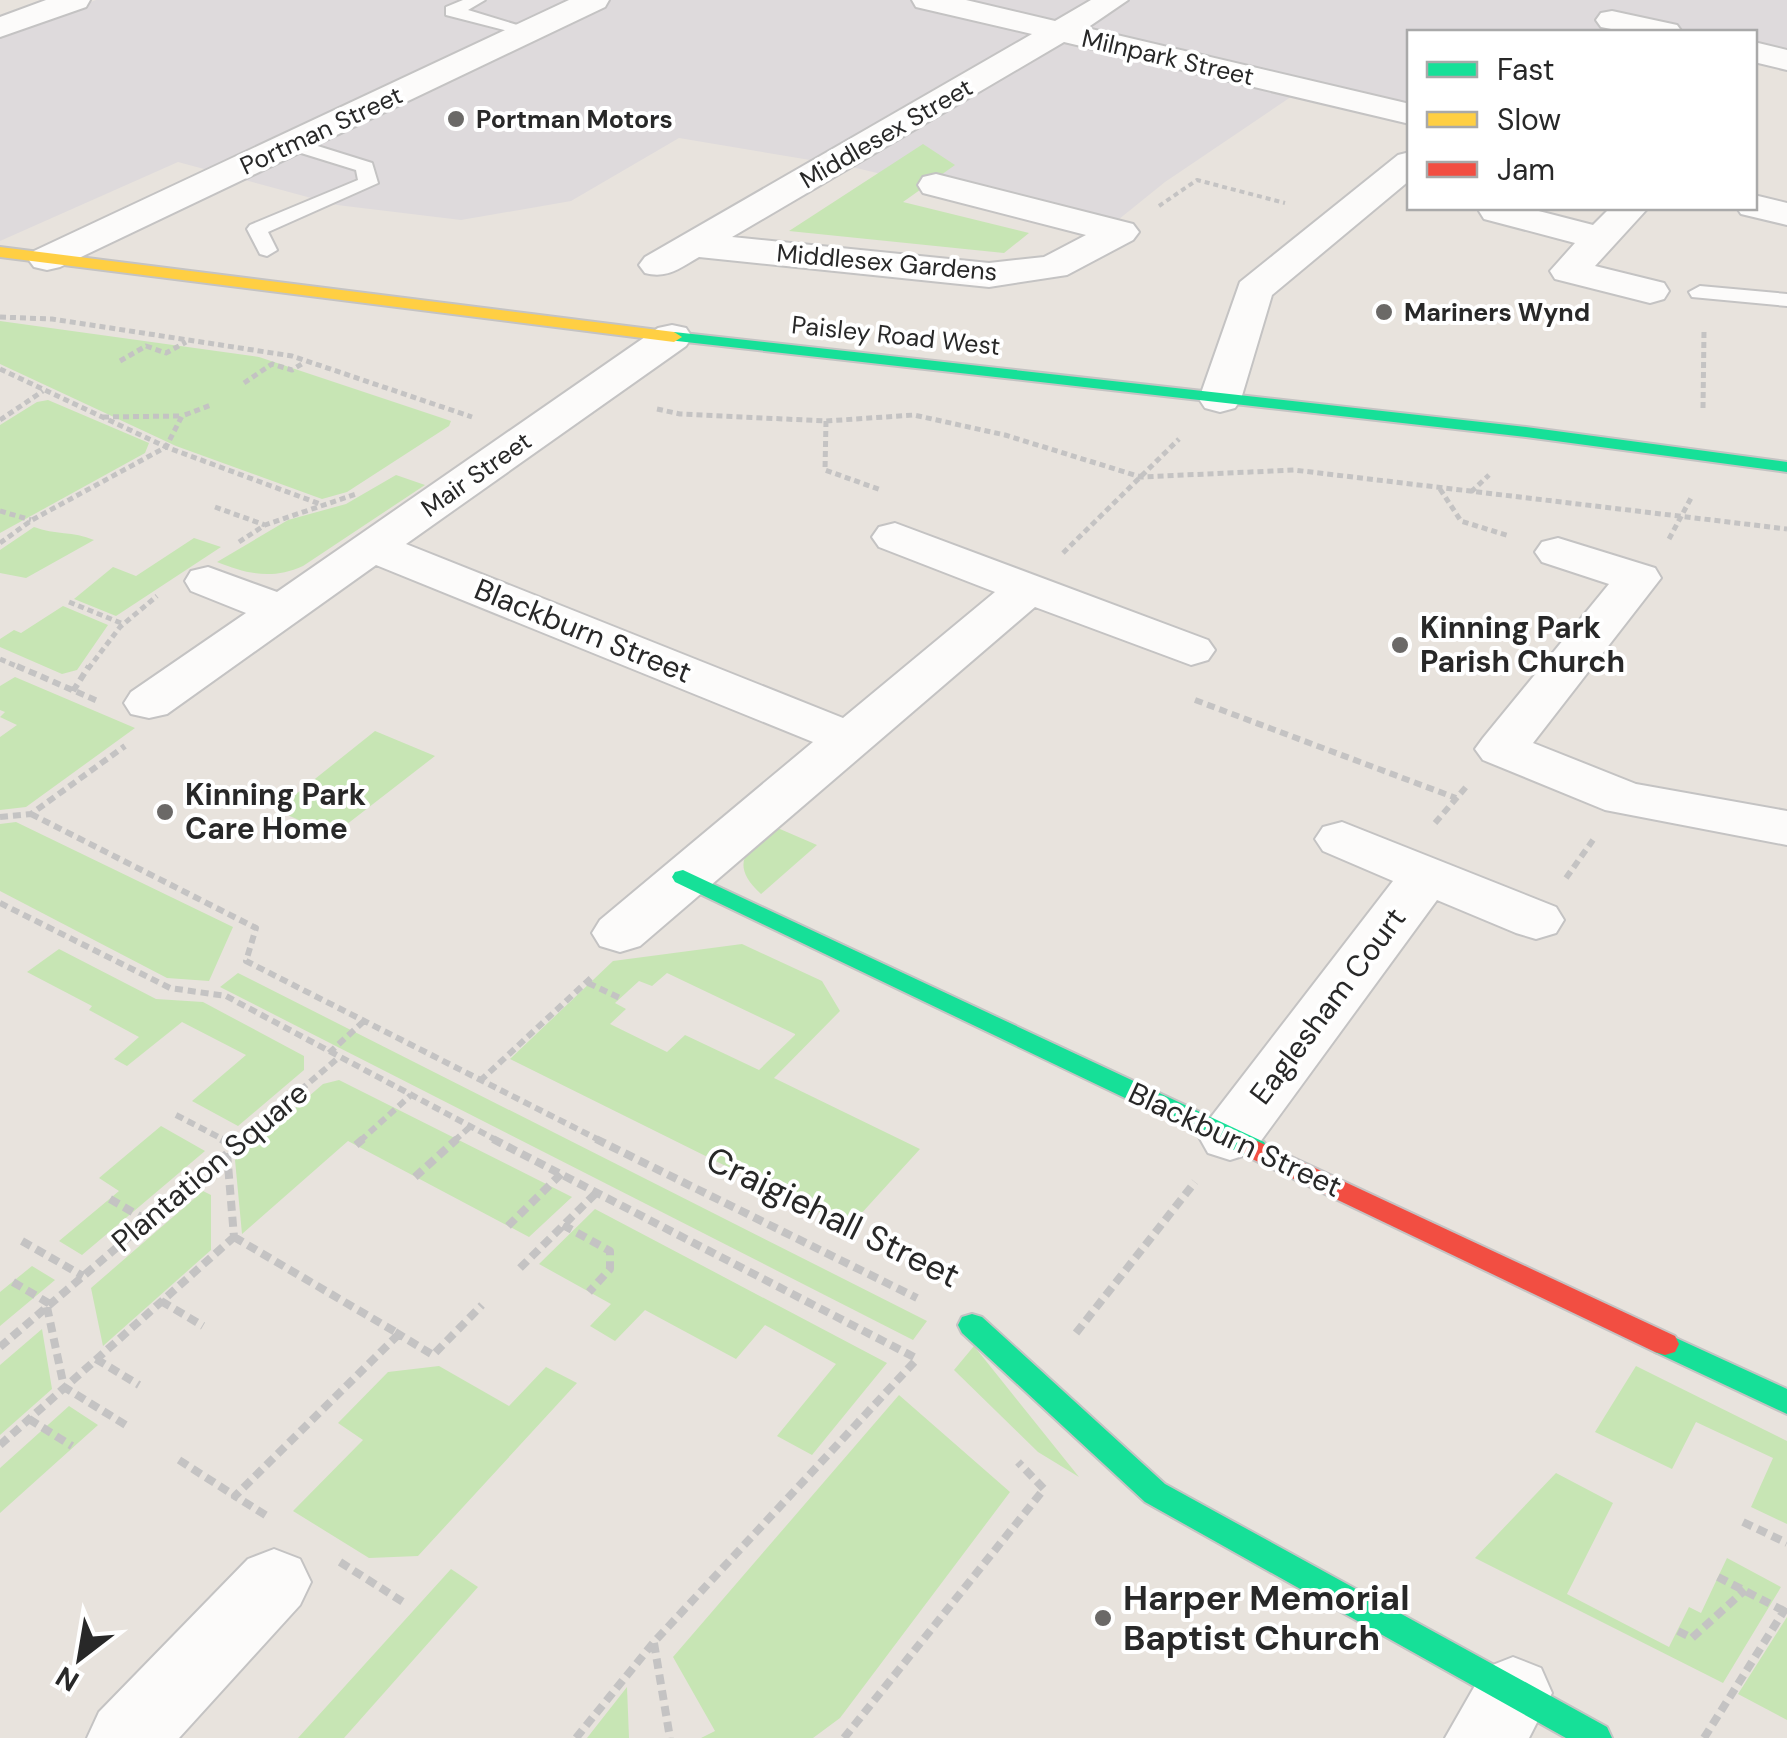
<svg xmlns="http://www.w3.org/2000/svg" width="1787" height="1738" font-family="'DM Sans',sans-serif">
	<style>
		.industrial { fill: #dedadc }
		.green { fill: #c7e5b4; fill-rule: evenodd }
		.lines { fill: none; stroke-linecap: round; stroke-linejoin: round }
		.lane-casing { stroke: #c4c3c3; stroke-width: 4 }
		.street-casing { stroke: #c4c3c3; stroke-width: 4 }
		.fast-casing { stroke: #c4c3c3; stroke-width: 4 }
		.slow-casing { stroke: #c4c3c3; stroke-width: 4 }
		.jam-casing { stroke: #c4c3c3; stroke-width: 4 }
		.path-far3 { stroke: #c4c3c3; stroke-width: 4; stroke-dasharray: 5 4; stroke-linecap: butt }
		.path-far2 { stroke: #c4c3c3; stroke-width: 5; stroke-dasharray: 6 4; stroke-linecap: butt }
		.path-far1 { stroke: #c4c3c3; stroke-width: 6; stroke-dasharray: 8 5; stroke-linecap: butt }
		.path { stroke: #c4c3c3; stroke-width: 8; stroke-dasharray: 10 6; stroke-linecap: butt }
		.lane { fill: #fcfbfa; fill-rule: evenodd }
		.street { fill: #fcfbfa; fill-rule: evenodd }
		.fast { fill: #16e098; fill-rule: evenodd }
		.slow { fill: #ffcf43; fill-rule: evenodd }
		.jam { fill: #f24e42; fill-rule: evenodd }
		.poi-dot { fill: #6b6967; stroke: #fff; stroke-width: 4 }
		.labels { text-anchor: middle; stroke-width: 8; stroke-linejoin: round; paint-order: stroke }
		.far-street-label { font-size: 25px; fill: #282828; stroke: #fff }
		.far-poi-label { font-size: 25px; font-weight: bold; fill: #282828; stroke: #fff; text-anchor: start }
		.poi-label { font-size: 30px; font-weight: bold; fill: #282828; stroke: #fff; text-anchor: start }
		.street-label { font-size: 30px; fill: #282828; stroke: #fff }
		.near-street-label { font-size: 35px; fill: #282828; stroke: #fff }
		.near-poi-label { font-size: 35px; font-weight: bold; fill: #282828; stroke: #fff; text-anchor: start }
	</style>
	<rect width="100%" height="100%" fill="#e8e3dd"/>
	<path class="industrial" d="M96,0h1691v60l-32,-8 -1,-20h-87l-52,-11 -16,11h-189l-1,82 -102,-28 -142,96 -57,46 -256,-61 -173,-29 -108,63 -110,19 -124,-15 -159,-43 -178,79v-203z"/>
	<path class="green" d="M923,144l32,21 -52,37 126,31 -25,20 -215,-22z
		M0,321l259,36 192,64 -2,5 -102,66 -25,7 -146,-53 -176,-82z
		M48,400l101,43 -4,10 -145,80v-108l37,-23z
		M396,475l29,10 -122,81c-31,14 -56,8 -86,-4l71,-42 58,-16z
		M34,527c21,8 39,4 60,13l-68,38 -26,-5v-23z
		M194,538l27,9 -105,69 -42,-17 39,-32 23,9z
		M63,606l45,19 -31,45 -15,4 -62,-27v-8l14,-9 7,3z
		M15,677l120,51 -109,79 -26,3v-73l17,-12 -17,-8 5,-5 -5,-2v-24z
		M375,731l60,25 -102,79 -57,-25z
		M16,822l217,105 -24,54 -42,-3 -167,-87v-67z
		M773,826l44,19 -56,49c-33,-31 -14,-44 12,-68z
		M742,944l80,37 18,30 -66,67 146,71 -71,78 -339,-168 103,-98zM667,973l128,61v1l-36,35 -74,-35 -18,17 -57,-28 16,-15 -11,-6 24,-22 13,5z
		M59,949l97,50 47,3 101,54v14l-66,56 -46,-25 54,-46 -64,-33 -55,44 -13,-7 25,-22 -50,-27 3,-4 -65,-34z
		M238,973l689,348 -14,19 -693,-353z
		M339,1080l233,117 -43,40 -181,-96 -106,93 -7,-74 88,-76z
		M161,1126l44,25 -123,104 -23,-14 60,-50 -20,-13z
		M203,1191l8,4v55l-108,96 -12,-58z
		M595,1209l292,154 -75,92 -35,-19 59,-72 -71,-39 -29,34 -91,-49 -30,31 -25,-15 21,-22 -72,-40z
		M32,1266l23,14 -55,46v-34z
		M42,1329l10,60 -52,46v-70z
		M974,1346l105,131 -41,-25 -84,-82z
		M439,1366l70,40 37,-39 31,16 -159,173 -49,2 -76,-47 70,-71 -25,-17 50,-51z
		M1636,1366l151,75v83l-36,-17 22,-49 -77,-36 -24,47 -77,-37z
		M899,1395l111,97 -170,226 -27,20h-112l14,-7 -42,-74z
		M69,1406l29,19 -98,88v-45z
		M1556,1473l57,30 -46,91 102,53 20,-40 12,6 26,-55 54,29 -58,96 -248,-125z
		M451,1569l27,18 -134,151h-46z
		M1787,1617v103l-49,-26z
		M627,1687l2,51h-42z"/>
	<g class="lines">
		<defs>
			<path id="lane" d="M463,0h22l-17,10 69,21 -9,5 -82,-21v-8z
				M292,138l80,25 6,20 -110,49 9,18 -10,6 -7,-2 -13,-25 3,-4 108,-45 -2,-10 -71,-22v-8z
				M1700,286l87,8v12l-95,-9 -3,-5z"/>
			<path id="street" d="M46,0h44l-4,7 -86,30v-20z
				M569,0h40l-4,7 -545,260 -13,3 -13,-3 -6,-8 6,-8z
				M912,0h54l89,21 36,-21h37l-41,28 323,76v20l-346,-82 -332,195 257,26 55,-6 42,-22 -163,-42 -5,-8 5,-8 13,-3 197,50 6,8 -6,8 -66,35 -78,12 -290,-30c-19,11 -32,22 -54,16l-6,-8 6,-8 387,-223 -116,-27z
				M1612,11l65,14 5,7h-56l-25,-5 -5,-7 5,-7z
				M1754,42l33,8v20l-33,-8z
				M1410,152v28l-138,115 -31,104 -6,9 -15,4 -15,-4 -6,-9 41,-117 158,-127z
				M1754,195l33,8v22l-46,-11 -4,-6h17z
				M1481,208h46l66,17 17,-17h38l-53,58 69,17 5,8 -5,8 -14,4 -95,-24 -5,-8 25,-28 -91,-24 -5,-8z
				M672,325l14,3 6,9 -6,9 -280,198 437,174 152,-126 -116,-45 -7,-10 7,-10 16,-4 313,117 7,10 -7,10 -17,5 -156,-58 -395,339 -20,6 -20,-6 -8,-13 8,-13 213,-178 -437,-177 -209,149 -18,4 -18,-4 -7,-11 7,-11 115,-79 -55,-22 -6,-10 6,-10 17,-4 69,25 381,-264z
				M1558,538l97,30 6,10 -128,165 103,41 151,27v34l-182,-35 -122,-50 -8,-11 8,-11 126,-154 -67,-22 -7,-10 7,-10z
				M1342,822l214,85 8,13 -8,13 -20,6 -20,-6 -79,-33 -185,253 -22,7 -22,-7 -9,-16 9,-16 185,-240 -70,-30 -8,-12 8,-12z
				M274,1549l26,10 11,23 -11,23 -121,133h-92l12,-26 149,-153z
				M1513,1657l28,11 11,25 -23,45h-84l40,-70z"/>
			<path id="fast" d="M674,332l852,95 261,35v10l-261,-35 -858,-97 -2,-3z
				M683,870l581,272 4,7 -4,7h-18l-571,-274 -3,-5 3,-5z
				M972,1314l10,3 183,167 442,243 5,11h-46l-421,-236 -183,-169 -4,-8 4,-8z
				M1665,1333l122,56v25l-132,-62 -4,-8 4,-8z"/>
			<path id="slow" d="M0,247l674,85 8,5 -8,5 -674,-85z"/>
			<path id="jam" d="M1255,1140l420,196 4,8 -4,8 -10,3 -10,-3 -409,-196 -4,-7 4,-7z"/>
		</defs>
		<use href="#lane" class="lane-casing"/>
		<use href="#street" class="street-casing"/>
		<use href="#fast" class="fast-casing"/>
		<use href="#slow" class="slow-casing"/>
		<use href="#jam" class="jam-casing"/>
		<path class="path-far3" d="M1159,206l38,-26 88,23"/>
		<path class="path-far2" d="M0,317l52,2 240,37 180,61
			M120,361l26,-15 20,7 20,-11
			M0,369l166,78 154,57
			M244,383l28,-19 20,6 13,-8
			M1703,408l1,-77
			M657,409l23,5 146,7 88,-6 91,20 136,42 153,-7 493,59
			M103,417l79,-1
			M0,420l43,-29
			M826,421l-1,49 56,20
			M1440,489l21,32 48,15
			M1471,492l18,-17
			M215,507l50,18
			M0,511l31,9
			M1669,539l22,-41
			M239,542l26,-17 91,-31
			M0,543l32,-23 134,-73 16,-31 29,-11
			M1063,553l116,-114
			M69,602l52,21
			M0,659l23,10
			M88,669l32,-42 37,-31"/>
		<path class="path-far1" d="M17,666l83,36
			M73,691l16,-25
			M1195,700l261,98
			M31,814l225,114 -10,33 355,180
			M0,817l31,-3 94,-68
			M1435,823l31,-36
			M1566,878l27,-38
			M0,903l170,85 56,8 272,145
			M588,983l32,15
			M329,1053l35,-32
			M480,1081l113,-105
			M176,1115l50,26
			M241,1141l97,-83
			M360,1141l51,-46
			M454,1141l17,-15"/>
		<path class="path" d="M221,1139l14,7
			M493,1139l421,218
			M596,1139l321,159
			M356,1145l7,-6
			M227,1153l7,84
			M415,1177l42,-38
			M110,1199l38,22
			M563,1225l47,26v18l-21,23
			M508,1226l54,-53
			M234,1237l165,97 -164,162 32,20
			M22,1241l61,35
			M520,1268l78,-77
			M13,1282l37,22
			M161,1301l42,25
			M47,1307l17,80 65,40
			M395,1332l38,23 49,-50
			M1076,1333l119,-151
			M0,1347l244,-208
			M96,1359l43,26
			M29,1419l43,27
			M0,1445l234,-208
			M179,1460l56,36
			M1743,1522l44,21
			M340,1562l63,40
			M1718,1577l66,34
			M1678,1631l14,7 53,-48
			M654,1643l16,95
			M576,1738l78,-96 263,-283
			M844,1738l200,-249 -26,-27
			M1704,1738l83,-132"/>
		<use href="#lane" class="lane"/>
		<use href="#street" class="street"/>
		<use href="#fast" class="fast"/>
		<use href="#slow" class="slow"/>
		<use href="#jam" class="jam"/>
	</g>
	<g class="poi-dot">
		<circle cx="456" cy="119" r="10"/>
		<circle cx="1384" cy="312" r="10"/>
		<circle cx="1400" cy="645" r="10"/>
		<circle cx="165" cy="812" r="10"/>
		<circle cx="1103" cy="1618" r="10"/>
	</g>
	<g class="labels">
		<g class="far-street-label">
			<text transform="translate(1168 57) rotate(13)" y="9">Milnpark Street</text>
			<text transform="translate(321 130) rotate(-25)" y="9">Portman Street</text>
			<text transform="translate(886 133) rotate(-30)" y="9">Middlesex Street</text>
			<text transform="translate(887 262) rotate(5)" y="9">Middlesex Gardens</text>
			<text transform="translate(896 335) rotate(6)" y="9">Paisley Road West</text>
			<text transform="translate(476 474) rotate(-35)" y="9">Mair Street</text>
		</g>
		<g class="far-poi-label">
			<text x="476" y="128">Portman Motors</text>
			<text x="1404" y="321">Mariners Wynd</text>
		</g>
		<g class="poi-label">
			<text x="1420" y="638">Kinning Park<tspan x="1420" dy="34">Parish Church</tspan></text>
			<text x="185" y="805">Kinning Park<tspan x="185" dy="34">Care Home</tspan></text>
		</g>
		<g class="street-label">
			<text transform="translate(583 631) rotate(22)" y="10">Blackburn Street</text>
			<text transform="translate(1328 1006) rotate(-53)" y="10">Eaglesham Court</text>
			<text transform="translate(1235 1140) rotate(25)" y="10">Blackburn Street</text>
			<text transform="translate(210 1167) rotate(-40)" y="10">Plantation Square</text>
		</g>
		<g class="near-street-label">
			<text transform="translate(833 1217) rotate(26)" y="12">Craigiehall Street</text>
		</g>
		<g class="near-poi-label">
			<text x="1123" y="1610">Harper Memorial<tspan x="1123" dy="40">Baptist Church</tspan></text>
		</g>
	</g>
	<rect x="1407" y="30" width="350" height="180" fill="#ffffff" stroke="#a9a9a9" stroke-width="2.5"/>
	<rect x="1427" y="62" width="50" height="15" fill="#16e098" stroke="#a9a9a9" stroke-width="2.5"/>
	<text x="1497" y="80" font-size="30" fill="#282828">Fast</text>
	<rect x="1427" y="112" width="50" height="15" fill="#ffcf43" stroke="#a9a9a9" stroke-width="2.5"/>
	<text x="1497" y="130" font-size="30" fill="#282828">Slow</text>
	<rect x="1427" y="162" width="50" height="15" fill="#f24e42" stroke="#a9a9a9" stroke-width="2.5"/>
	<text x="1497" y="180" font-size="30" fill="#282828">Jam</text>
	<g transform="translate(80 1658) rotate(211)" stroke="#ffffff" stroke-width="8" paint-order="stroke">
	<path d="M0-8L18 38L0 25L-18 38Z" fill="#282828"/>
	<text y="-15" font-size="28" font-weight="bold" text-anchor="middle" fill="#282828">N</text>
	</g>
</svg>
